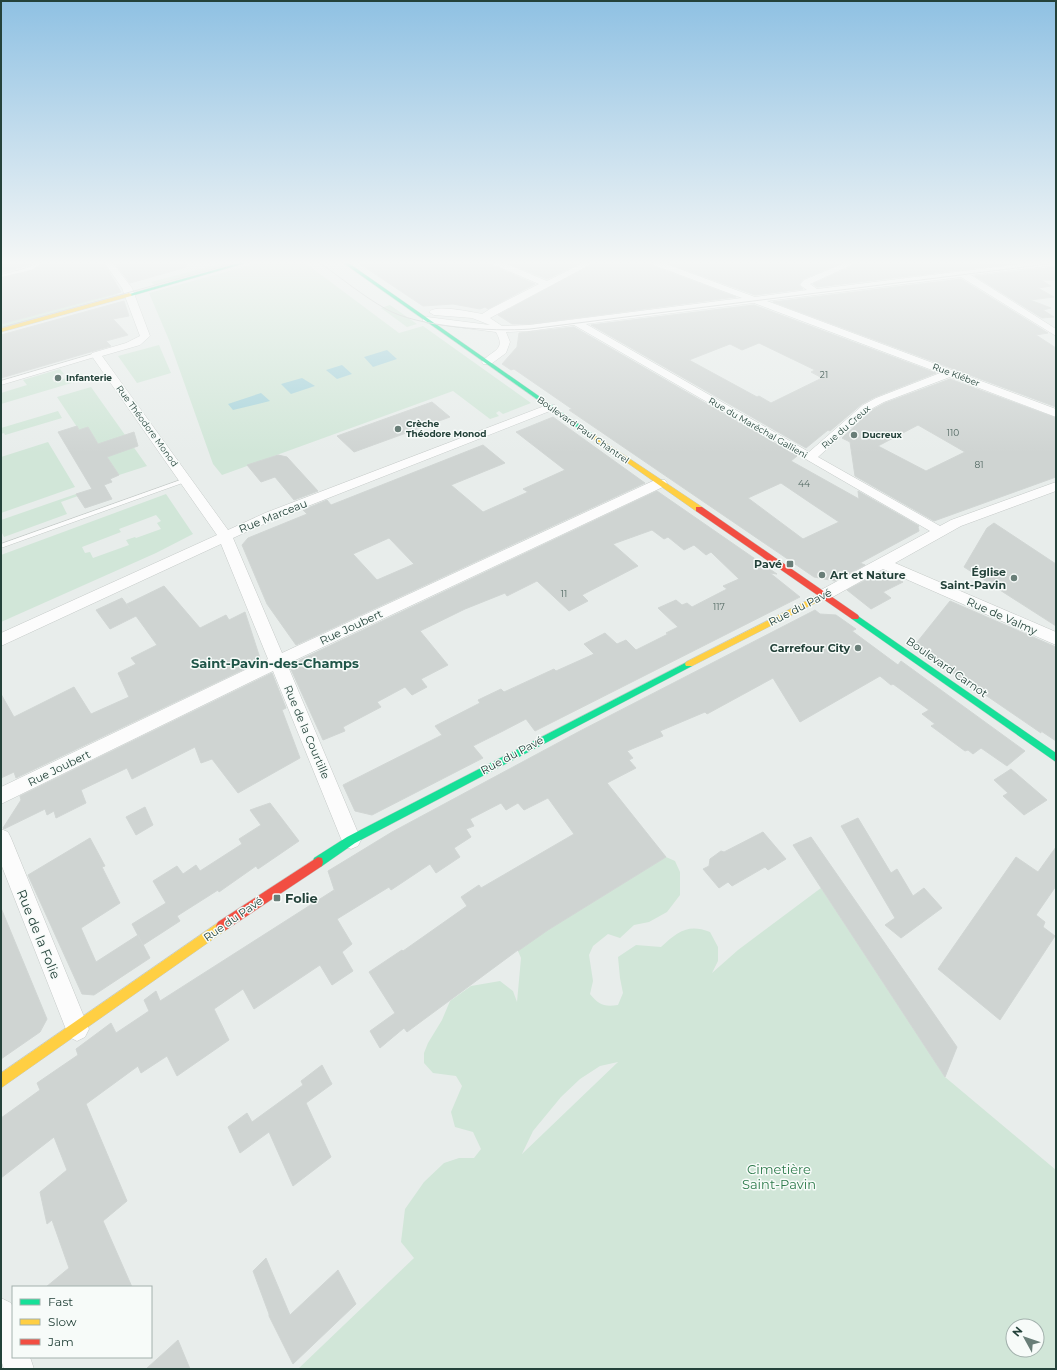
<svg xmlns="http://www.w3.org/2000/svg" width="1057" height="1370" font-family="Montserrat,sans-serif">
	<style>
		.green { fill: #d1e6d8; fill-rule: evenodd }
		.water { fill: #a9d4db }
		.building { fill: #cfd4d2; stroke: #d1d6d4; fill-rule: evenodd }
		.lines { fill: none; stroke-linecap: round; stroke-linejoin: round }
		.lane-casing { stroke: #c5cac8; stroke-width: 1 }
		.street-casing { stroke: #c5cac8; stroke-width: 1 }
		.fast-casing { stroke: #c3cbc8; stroke-width: 1 }
		.slow-casing { stroke: #c3cbc8; stroke-width: 1 }
		.jam-casing { stroke: #c3cbc8; stroke-width: 1 }
		.lane { fill: #fcfcfc; fill-rule: evenodd }
		.street { fill: #fcfcfc; fill-rule: evenodd }
		.fast { fill: #16e098; fill-rule: evenodd }
		.slow { fill: #ffcf43; fill-rule: evenodd }
		.jam { fill: #f24e42; fill-rule: evenodd }
		.tram { stroke: #c9cdcc; stroke-width: 1 }
		.poi-dot { fill: #697e78; stroke: #f7fbf9; stroke-width: 1.5 }
		.labels { text-anchor: middle; stroke-width: 3; stroke-linejoin: round; paint-order: stroke }
		.number-label { font-size: 9px; fill: #506761 }
		.far-street-label { font-size: 9px; fill: #24423a; stroke: #f7fbf9 }
		.far-poi-label { font-size: 9px; font-weight: bold; fill: #24423a; stroke: #f7fbf9; text-anchor: start }
		.street-label { font-size: 11px; fill: #24423a; stroke: #f7fbf9 }
		.poi-label { font-size: 11px; font-weight: bold; fill: #24423a; stroke: #f7fbf9; text-anchor: end }
		.quarter-label { font-size: 13px; font-weight: bold; fill: #1f5548; stroke: #f7fbf9 }
		.near-poi-label { font-size: 13px; font-weight: bold; fill: #24423a; stroke: #f7fbf9; text-anchor: start }
		.near-street-label { font-size: 13px; fill: #24423a; stroke: #f7fbf9 }
		.near-park-label { font-size: 13px; fill: #2d7a4b; stroke: #f7fbf9 }
	</style>
	<rect width="100%" height="100%" fill="#e8edeb"/>
	<path class="green" d="M227,262h13l-86,23 -3,-3z
		M261,262h43l95,71 24,-7 108,77 -28,11 -4,-3 -3,2 3,3 -9,3 -37,-28 -231,84 -9,-11 -44,-124 -20,-47z
		M115,293l4,1 -118,34v-4z
		M390,305l27,19 -10,3 -26,-19z
		M159,345l12,28 -34,10 -19,-27z
		M60,369l4,5 -12,4 2,4 27,-9 4,6 -84,25v-11l26,-8 -4,-5z
		M91,387l56,79 -28,9 -12,-18 3,-1 -8,-13 -4,1 -10,-17 -9,3 -22,-33z
		M58,411l4,7 -57,17 -1,-2 -3,1v-6z
		M48,442l27,45 -74,26v-56z
		M76,494l2,2 -17,6 6,12 -63,23 -3,-6v-11z
		M166,494l27,40 -37,19 -155,69v-67zM156,515l5,6 -4,2 4,6 -25,9 -1,-1 -9,3 3,5 -36,13 -3,-6 -5,1 -3,-6 39,-15 -2,-3z
		M666,857l9,4 5,11v23l-13,17 -18,10 -15,3 -14,13 -12,-4 -15,12 -4,9 4,26 -3,13c9,11 14,13 28,11l5,-12 -3,-15 -2,-21 18,-12 25,2c16,-15 27,-24 49,-15l8,15v14l-6,12 26,-23 83,-62 124,189 111,93v199h-758l116,-111 -13,-16 4,-33 19,-27 20,-19 15,-5h15l7,-9 -8,-17 -18,-5 -4,-15 11,-26 -6,-10 -23,-3 -9,-10v-10l4,-10 14,-23 8,-19 21,-15 29,-5 13,10 4,11 4,-44 -3,-7 20,-15zM618,1062l-96,92 11,-23 28,-34 19,-18 20,-13zM1013,1326h24v24h-24z"/>
	<path class="water" d="M387,350l10,9 -24,8 -9,-10z
		M342,365l10,9 -15,5 -11,-9z
		M302,378l13,8 -24,8 -10,-10z
		M261,393l9,8 -37,9 -5,-6z"/>
	<path class="building" d="M1,262h33v1l-33,10z
		M41,262h62l18,30 -120,32v-46l30,-7 10,-6z
		M114,262h72l1,5 -57,16z
		M357,262h133l1,3 44,19 -47,25 -3,-2 -5,2 -27,-5 -30,2z
		M505,262h77l-35,17z
		M596,262h53l1,3 86,32 -207,27h-17l-14,-9z
		M664,262h180l-41,17 -4,6 4,4 -48,6z
		M859,262h168l-210,25 -4,-3 46,-21z
		M1056,267v13h-15l10,6 -13,2 16,9 -24,3 21,8 -8,2 11,7 -12,1 -67,-42z
		M961,279l87,54 -12,2 20,13v59l-283,-105z
		M124,301l5,15 -16,3 15,16 -22,6 5,5 -110,32v-43z
		M754,305l182,68 -61,24 -13,7 -32,27 -2,-1 -22,18 -215,-123zM759,343l56,27 -4,2 11,6 -51,25 -12,-7 -2,1 -68,-37 41,-16 12,6z
		M574,327l223,129 -6,5 68,38 -1,-8 61,35 -1,1 1,4 -59,32 5,2 -30,16 -21,-4 -245,-167 3,-1 -58,-40 -3,1 -9,-6 15,-17 2,-14zM781,483l31,21 27,18 -36,17 -55,-41z
		M950,379l106,39v59l-122,44 -79,-45 -5,-34 -8,-4 30,-28 13,-7zM918,425l47,27 -39,19 -48,-25z
		M432,402l18,15 -96,35 -17,-16z
		M553,417l92,66 -349,162 -29,-41 -25,-59 6,-7 59,-24 -4,-4 24,-10 4,5 152,-60 22,18 -54,22 32,27 45,-20 -5,-3 42,-19 -49,-38zM389,538l25,26 -37,16 -24,-26z
		M77,426l2,4 9,-3 10,17 36,-12 4,14 -31,11 12,18 -9,4 2,3 -8,3 8,14 -27,9 -9,-14 16,-5 -34,-57z
		M278,455l9,2 31,34 -24,9 -19,-23 -14,5 -14,-17z
		M657,491l120,83 -7,-1 30,24 -265,134 -9,-12 -23,12 -30,15 10,12 -111,57 -17,-4 -12,-26 99,-50 -7,-9 45,-23 -2,-3 23,-11 3,3 50,-23 2,2 38,-17 -10,-10 21,-11 12,11 9,-4 10,10 32,-16 -2,-1 12,-6 -20,-19 18,-8 6,5 5,-2 5,4 35,-18 -4,-3 16,-7 -28,-27 -5,3 -12,-10 -10,5 -16,-13 -4,2 -12,-9 -39,14 25,22 -56,29 6,6 -19,10 -32,-30 -30,15 -2,-3 -40,16 -45,22 28,34 -27,14 6,8 -15,8 -7,-8 -28,15 4,5 -38,20 2,4 -22,9 -34,-75z
		M994,523l62,41v62l-92,-59 23,-39z
		M881,572l22,10 -20,10 8,6 -20,11 -24,-19z
		M164,586l36,42 26,-13 3,5 16,-8 16,49 -245,117 -2,-6 -13,6v-84l13,23 60,-30 17,27 38,-17 -11,-24 18,-9 -5,-6 26,-13 -21,-29 -26,13 -14,-19 26,-12 8,11 -3,-5z
		M950,601l106,46v94l-15,-10v2l-127,-87z
		M815,610l5,4 16,1 20,14 -4,2 46,34 3,-4 124,90 -18,15 -26,-18 -8,6 -5,-4 -3,1 -34,-25 4,-2 -13,-10 7,-4 -36,-26 -2,1 -11,-9 -80,46 -27,-44 -66,36 -2,-2 -45,19 3,5 -36,15 6,7 -4,2 7,8 -29,15 59,74 -118,73 -30,21v-1l-111,82 -3,-4 -24,20 -10,-17 25,-18 -26,-41 33,-22 1,1 64,-45 -6,-9 18,-12 2,3 93,-54 -26,-36 -24,12 -6,-7 -12,7 -5,-7 -31,16 4,7 -8,3 5,8 -17,11 6,9 -24,16 -6,-9 -39,26 -2,-3 -52,32 15,25 -10,8 11,19 -21,14 -12,-20 -66,44 -11,-20 -29,20 15,31 -52,36 -10,-20 -26,17 -3,-7 -52,38 41,97 -24,20 29,66h-86l23,-19 -17,-48 -5,4 -7,-32 27,-22 -13,-33 -53,41v-60l39,-28 -3,-7 41,-28 -2,-6 35,-26 5,10 33,-22 -5,-11 12,-9 4,10 174,-111 1,2 -7,-21 64,-39 188,-101z
		M272,673l14,35 -4,2 18,48 -62,35 -26,-34 -11,4 -6,-16 -63,32 -5,-11 -46,22 5,13 -30,15 -2,-7 -7,4 -2,-6 -41,20 -1,-1 18,-28 -1,-4z
		M1011,769l36,31 -23,15 -21,-19 5,-3 -14,-13z
		M270,803l29,38 -41,28 -2,-3 -37,26 -1,-2 -41,26 3,5 -37,24 -11,-21 34,-21 -13,-22 24,-15 6,8 13,-9 4,6 42,-27 -3,-5 22,-14 -11,-15z
		M145,807l8,18 -17,10 -10,-18z
		M858,818l33,55 6,-4 16,27 11,-8 18,20 -41,30 -16,-13 10,-7 -54,-92z
		M763,832l23,27 -18,11 -3,-3 -33,19 -4,-4 -9,6 -16,-19 6,-3 1,-7 11,-8 3,1z
		M811,837l146,210 -12,30 -152,-232z
		M90,838l15,28 -3,1 18,36 -39,25 15,34 42,-27 12,23 -56,37 -12,-1 -54,-119z
		M1056,847v39l-20,29 9,7 -2,5 12,9 -55,84 -62,-51 78,-112 22,15z
		M1,908l46,111 -7,13 -39,27z
		M322,1065l10,19 -26,19 25,54 -38,29 -24,-54 -29,21 -12,-26 19,-14 5,9 51,-37 -2,-4z
		M266,1258l24,57 48,-45 18,34 -63,60 -24,-48v-2l-16,-43z
		M178,1340l12,29h-44z"/>
	<g class="lines">
		<defs>
			<path id="lane" d="M35,262h4l1,2 -9,6 -30,7v-2l26,-7 9,-4z
				M96,353l2,1v2l-97,29v-4z
				M186,478l2,1v2l-187,67v-4z"/>
			<path id="street" d="M104,262h8l20,26 18,48 -10,9 -38,11 126,174 37,-17 282,-108h8l2,2 -2,2 -280,110 -42,19 49,115 373,-173h10l2,3 -2,3 -378,178 74,176 -3,6 -7,3 -7,-3 -71,-175 -272,133v-17l267,-128 -47,-115 -220,102v-13l216,-98 -126,-180 1,-2 34,-10 14,-7 -18,-48z
				M491,262h11l45,19 38,-19h10l-105,56 12,8 27,-1 213,-27 -91,-34 -1,-2h11l94,35 52,-7 -7,-5 4,-5 43,-18h11l-48,22 7,5 220,-27h19v3l-85,10 85,54v7l-95,-59 -194,24 289,108v8l-106,-40 -66,25 -13,7 -53,48 122,69 11,-6 105,-38v9l-95,35 -66,37 161,69v13l-173,-76 -54,30 -5,1 -5,-1 -3,-4 3,-4 111,-60 -356,-206 -45,6 -23,1 4,10 -4,11 -15,11h-8l-1,-2c9,-12 25,-11 14,-30l-69,-9 -5,-3 5,-3 63,8 -18,-7 -38,-3 -5,-3c7,-8 42,0 53,2l8,-5 49,-25 -47,-20zM754,303l186,70 -64,25 -13,7 -54,47 -223,-128z
				M1,829l7,3 3,6 78,191 -4,8 -8,4 -8,-4 -68,-173z
				M1,1298l10,5 2,4v50h17l4,12h-30l-3,-9z"/>
			<path id="fast" d="M243,262h6l-118,34 -5,-1z
				M342,262h5l249,174v2h-4z
				M855,614l201,139v9l-204,-143 -1,-2 1,-2z
				M689,661l3,1 1,2 -1,2 -337,177 -33,23 -4,1 -4,-1 -1,-4 1,-4 33,-21z"/>
			<path id="slow" d="M129,293l3,2 -1,1 -130,36v-4z
				M594,435l108,72v4h-6l-104,-73 -1,-1z
				M824,592l3,1 1,2 -1,2 -135,69h-6l-1,-2 1,-2z
				M222,920l4,2 2,4 -2,4 -225,158v-15z"/>
			<path id="jam" d="M696,507h6l156,108 1,2 -1,2h-6l-156,-108z
				M318,857l4,1 1,4 -1,4 -96,64 -4,2 -4,-2 -2,-4 2,-4z"/>
		</defs>
		<use href="#lane" class="lane-casing"/>
		<use href="#street" class="street-casing"/>
		<use href="#fast" class="fast-casing"/>
		<use href="#slow" class="slow-casing"/>
		<use href="#jam" class="jam-casing"/>
		<use href="#lane" class="lane"/>
		<use href="#street" class="street"/>
		<use href="#fast" class="fast"/>
		<use href="#slow" class="slow"/>
		<use href="#jam" class="jam"/>
		<path class="tram" d="M319,262c22,16 44,34 67,47 31,18 108,23 144,20l526,-66
			M1,328l237,-66"/>
	</g>
	<linearGradient id="sky" x2="0" y2="1"><stop stop-color="#8fc1e3"/><stop offset="0.58" stop-color="#f5f7f6"/><stop offset="1" stop-color="#f5f7f6" stop-opacity="0"/></linearGradient>
	<rect width="1057" height="453" fill="url(#sky)"/>
	<g class="poi-dot">
		<circle cx="58" cy="378" r="4"/>
		<circle cx="398" cy="429" r="4"/>
		<circle cx="854" cy="435" r="4"/>
		<rect x="786" y="560" width="8" height="8" rx="2"/>
		<circle cx="822" cy="575" r="4"/>
		<circle cx="1014" cy="578" r="4"/>
		<circle cx="858" cy="648" r="4"/>
		<rect x="273" y="894" width="8" height="8" rx="2"/>
	</g>
	<g class="labels">
		<g class="number-label">
			<text x="824" y="378">21</text>
			<text x="953" y="436">110</text>
			<text x="979" y="468">81</text>
			<text x="804" y="487">44</text>
			<text x="564" y="597">11</text>
			<text x="719" y="610">117</text>
		</g>
		<g class="far-street-label">
			<text transform="translate(956 375) rotate(21)" y="3">Rue Kléber</text>
			<text transform="translate(147 426) rotate(54)" y="3">Rue Théodore Monod</text>
			<text transform="translate(846 427) rotate(-41)" y="3">Rue du Creux</text>
			<text transform="translate(758 428) rotate(30)" y="3">Rue du Maréchal Gallieni</text>
			<text transform="translate(583 430) rotate(35)" y="3">Boulevard Paul Chantrel</text>
		</g>
		<g class="far-poi-label">
			<text x="66" y="381">Infanterie</text>
			<text x="406" y="427">Crèche<tspan x="406" dy="10">Théodore Monod</tspan></text>
			<text x="862" y="438">Ducreux</text>
		</g>
		<g class="street-label">
			<text transform="translate(273 516) rotate(-22)" y="4">Rue Marceau</text>
			<text transform="translate(800 607) rotate(-27)" y="4">Rue du Pavé</text>
			<text transform="translate(1002 616) rotate(24)" y="4">Rue de Valmy</text>
			<text transform="translate(351 627) rotate(-25)" y="4">Rue Joubert</text>
			<text transform="translate(947 667) rotate(35)" y="4">Boulevard Carnot</text>
			<text transform="translate(307 732) rotate(67)" y="4">Rue de la Courtille</text>
			<text transform="translate(512 755) rotate(-28)" y="4">Rue du Pavé</text>
			<text transform="translate(59 768) rotate(-26)" y="4">Rue Joubert</text>
			<text transform="translate(233 919) rotate(-35)" y="4">Rue du Pavé</text>
		</g>
		<g class="poi-label">
			<text x="782" y="568">Pavé</text>
			<text x="1006" y="576">Église<tspan x="1006" dy="13">Saint-Pavin</tspan></text>
			<text x="830" y="579" text-anchor="start">Art et Nature</text>
			<text x="850" y="652">Carrefour City</text>
		</g>
		<g class="quarter-label">
			<text x="275" y="668">Saint-Pavin-des-Champs</text>
		</g>
		<g class="near-poi-label">
			<text x="285" y="903">Folie</text>
		</g>
		<g class="near-street-label">
			<text transform="translate(39 934) rotate(68)" y="5">Rue de la Folie</text>
		</g>
		<g class="near-park-label">
			<text x="779" y="1174">Cimetière<tspan x="779" dy="15">Saint-Pavin</tspan></text>
		</g>
	</g>
	<rect width="1057" height="1370" fill="none" stroke="#24423a" stroke-width="4"/>
	<rect x="12" y="1286" width="140" height="72" fill="#f7fbf9" stroke="#a3b1ad"/>
	<rect x="20" y="1299" width="20" height="6" fill="#16e098" stroke="#a3b1ad"/>
	<text x="48" y="1306" font-size="12" fill="#24423a">Fast</text>
	<rect x="20" y="1319" width="20" height="6" fill="#ffcf43" stroke="#a3b1ad"/>
	<text x="48" y="1326" font-size="12" fill="#24423a">Slow</text>
	<rect x="20" y="1339" width="20" height="6" fill="#f24e42" stroke="#a3b1ad"/>
	<text x="48" y="1346" font-size="12" fill="#24423a">Jam</text>
	<g transform="translate(1025 1338) rotate(310)"><circle r="19" fill="#f7fbf9" stroke="#a3b1ad"/>
	<path d="M0-3L7 15L0 10L-7 15Z" fill="#697e78"/>
	<text y="-6" font-size="11" font-weight="bold" text-anchor="middle" fill="#24423a">N</text>
	</g>
</svg>
